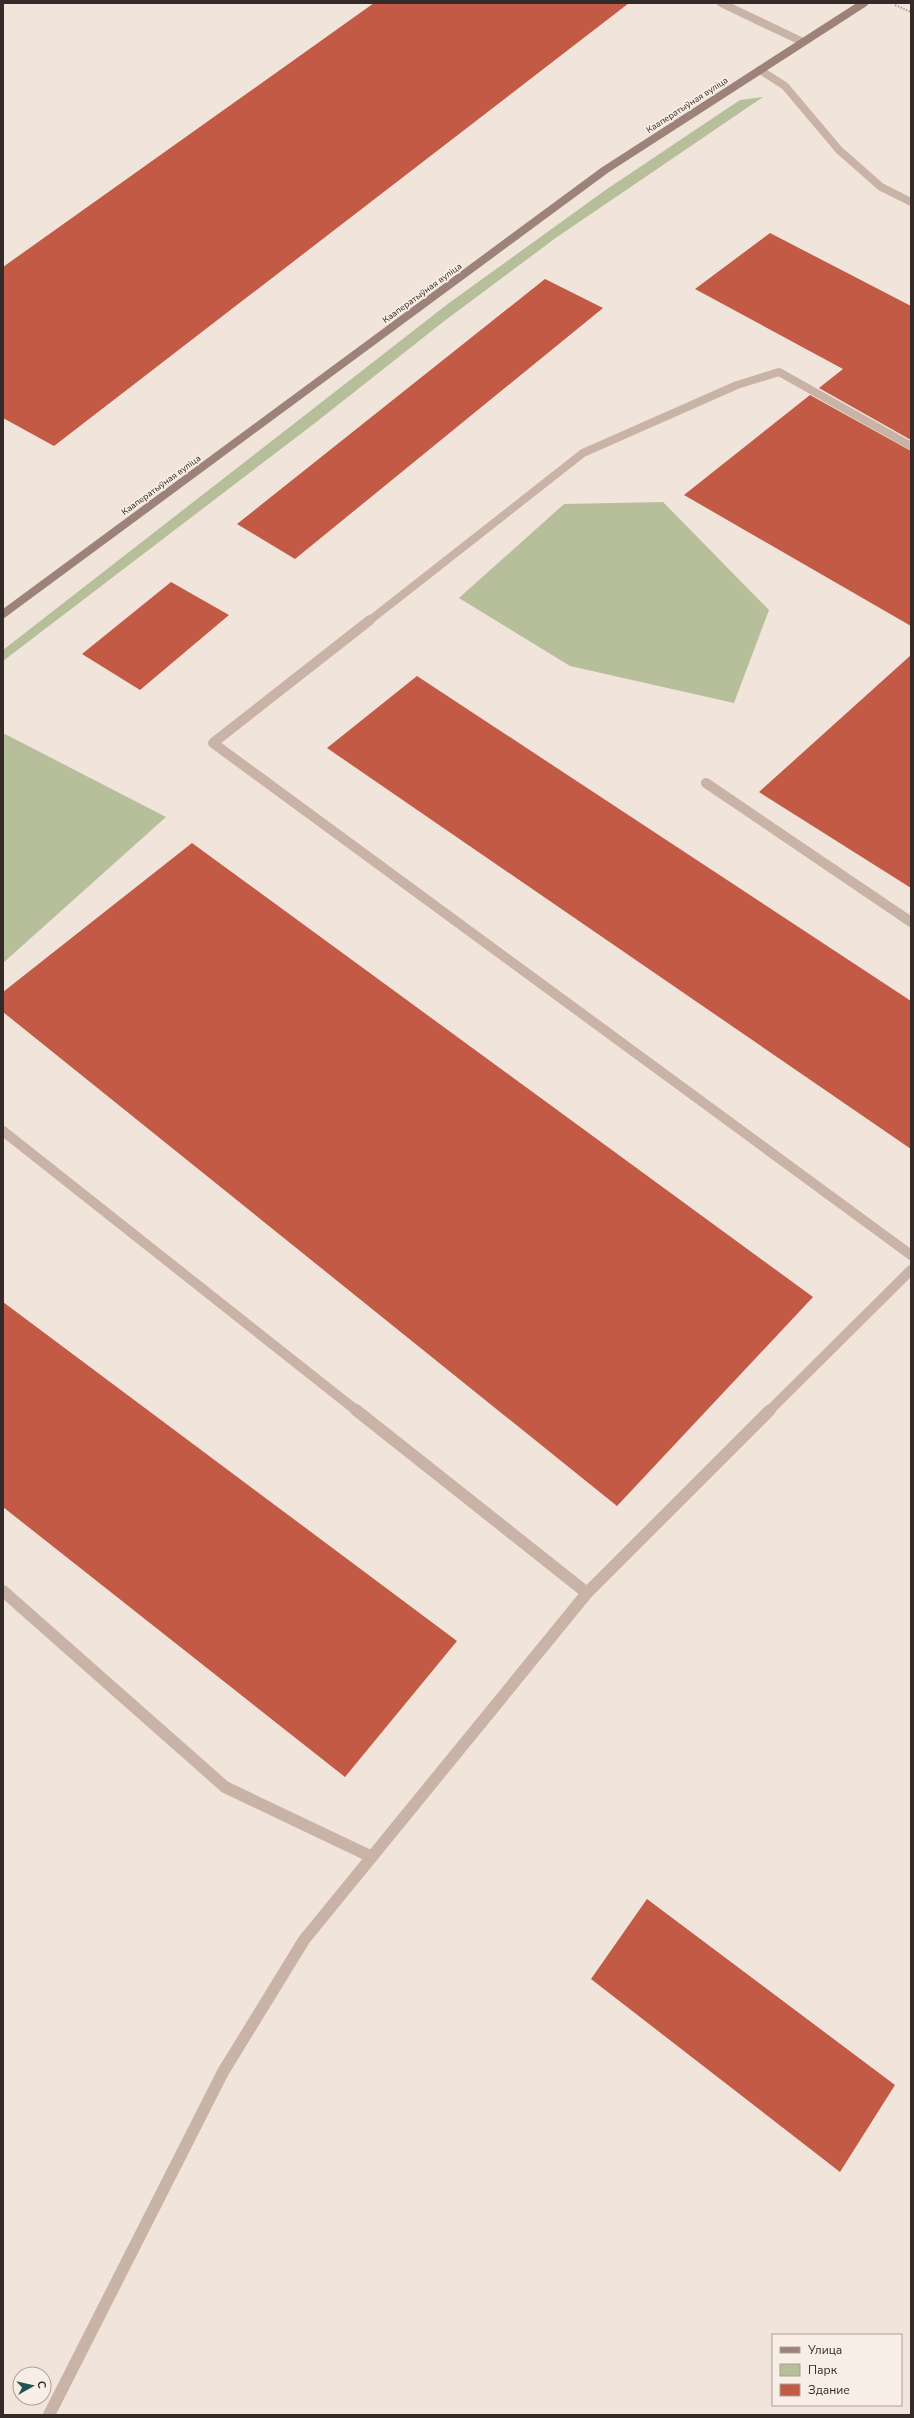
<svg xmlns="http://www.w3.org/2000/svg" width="914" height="2418" font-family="'Nunito Sans',sans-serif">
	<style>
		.green { fill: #b6bf9a }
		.building { fill: #c25a46 }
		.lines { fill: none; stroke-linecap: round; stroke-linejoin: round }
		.path { stroke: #b49d90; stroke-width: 2; stroke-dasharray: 1.5 1.5; stroke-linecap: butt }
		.lane-far2 { stroke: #c8b3a6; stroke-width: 8 }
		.lane-far1 { stroke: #c8b3a6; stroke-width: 10 }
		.lane { stroke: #c8b3a6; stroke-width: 12 }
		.secondary { stroke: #9c8278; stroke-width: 8 }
		.labels { text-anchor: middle; stroke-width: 3.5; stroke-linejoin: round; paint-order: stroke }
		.far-street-label { font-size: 9px; fill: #342a27; stroke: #f8eee6 }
	</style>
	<rect width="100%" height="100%" fill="#f1e4da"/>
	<path class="green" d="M763,97l-206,140 -114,85 -128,101 -312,238v-11l446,-347 158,-114 133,-89z
		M663,502l106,108 -35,93 -164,-37 -111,-68 105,-94z
		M3,733l163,84 -163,146z"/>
	<path class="building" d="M374,3h255l-575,443 -51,-28v-151z
		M770,233l141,73v134l-92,-52 24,-19 -148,-80z
		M545,279l58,29 -308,251 -58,-35z
		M810,395l101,56v175l-227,-131z
		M171,582l58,33 -89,75 -58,-36z
		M911,655v233l-152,-96z
		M417,676l494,325v148l-584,-401z
		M192,843l621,454 -196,209 -614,-494v-20z
		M3,1302l454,339 -112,136 -342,-270z
		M647,1899l248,186 -55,87 -249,-193z"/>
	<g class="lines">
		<path class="path" d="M895,5l16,7"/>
		<path class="lane-far2" d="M721,3l82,39
			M760,70l25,16 54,64 42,37 30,15
			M369,621l214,-168 154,-68 42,-13 132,74"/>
		<path class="lane-far1" d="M370,620l-157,123 698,512
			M706,783l205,139
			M3,1131l354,280
			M769,1411l142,-141"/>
		<path class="lane" d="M356,1410l231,183
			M3,1591l222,196 147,70
			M49,2415l174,-343 81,-132 283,-347 183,-183"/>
		<path class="secondary" d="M3,614l602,-444 259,-167"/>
	</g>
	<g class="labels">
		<g class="far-street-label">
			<text transform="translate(687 105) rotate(-33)" y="3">Кааператыўная вуліца</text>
			<text transform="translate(422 293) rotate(-36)" y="3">Кааператыўная вуліца</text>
			<text transform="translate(161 485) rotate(-36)" y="3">Кааператыўная вуліца</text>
		</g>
	</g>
	<rect width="914" height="2418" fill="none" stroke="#342a27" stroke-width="8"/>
	<rect x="772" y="2334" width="130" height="72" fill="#f8eee6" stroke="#aaa09a"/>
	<rect x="780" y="2347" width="20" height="6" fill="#9c8278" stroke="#aaa09a"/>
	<text x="808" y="2354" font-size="12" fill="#342a27">Улица</text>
	<rect x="780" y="2364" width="20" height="12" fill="#b6bf9a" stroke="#aaa09a"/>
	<text x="808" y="2374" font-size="12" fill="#342a27">Парк</text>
	<rect x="780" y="2384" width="20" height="12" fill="#c25a46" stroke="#aaa09a"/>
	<text x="808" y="2394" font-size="12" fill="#342a27">Здание</text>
	<g transform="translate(32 2386) rotate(82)"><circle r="19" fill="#f8eee6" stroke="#aaa09a"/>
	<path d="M0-3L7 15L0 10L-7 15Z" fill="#1e5554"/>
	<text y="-6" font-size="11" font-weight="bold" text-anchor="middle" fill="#342a27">С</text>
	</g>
</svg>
